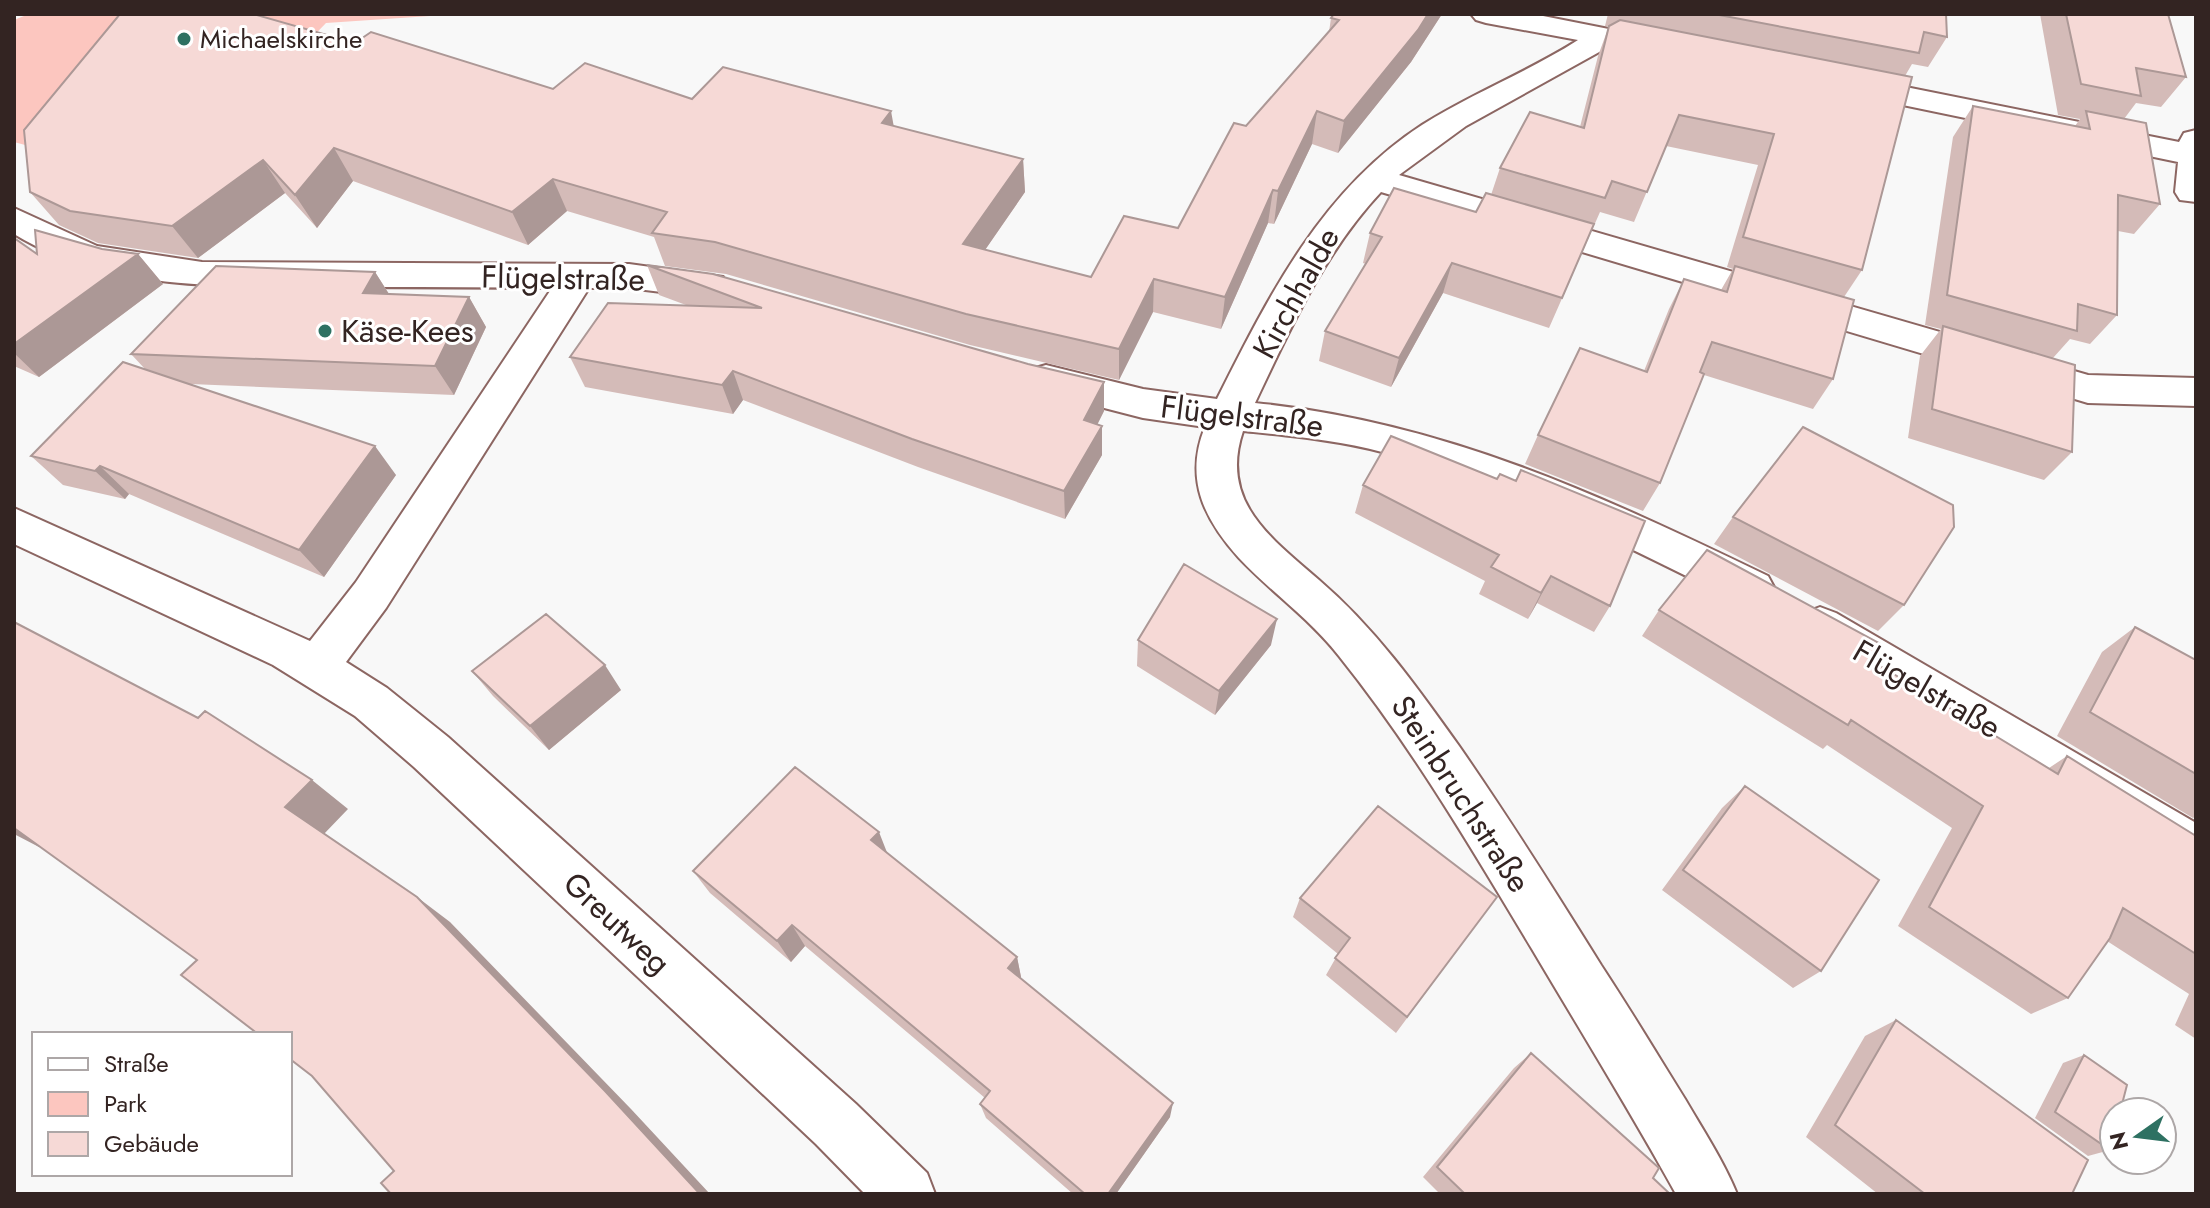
<svg xmlns="http://www.w3.org/2000/svg" width="2210" height="1208" font-family="Jost,sans-serif">
	<style>
		.green { fill: #fcc6bf }
		.lines { fill: none; stroke-linecap: round; stroke-linejoin: round }
		.street-casing { stroke: #8c6662; stroke-width: 4 }
		.street { fill: #fff; fill-rule: evenodd }
		.wall { fill: #d4bbb8 }
		.shaded-wall { fill: #ac9896 }
		.building { fill: #f6d9d6; stroke: #ac9896; stroke-width: 2 }
		.poi-dot { fill: #2e7162; stroke: #fff; stroke-width: 3 }
		.labels { text-anchor: middle; stroke-width: 6; stroke-linejoin: round; paint-order: stroke }
		.far-poi-label { font-size: 26px; fill: #332422; stroke: #fff; text-anchor: start }
		.street-label { font-size: 32px; fill: #332422; stroke: #fff }
		.poi-label { font-size: 32px; fill: #332422; stroke: #fff; text-anchor: start }
	</style>
	<rect width="100%" height="100%" fill="#f8f8f8"/>
	<path class="green" d="M29,14h504l-103,2 -104,7 -30,31 -245,98 -37,-10v-122z"/>
	<g class="lines">
		<defs>
			<path id="street" d="M1471,14h62l96,19 4,6 -4,6 -19,1 -144,80 -67,49 689,200 108,3v28l-108,-3 -707,-211c-57,61 -91,137 -126,211 189,19 345,92 513,173l7,13 -7,13 -15,5 -15,-5c-115,-58 -231,-117 -356,-150 -45,-12 -92,-16 -139,-21 -24,71 28,107 76,149 56,48 98,107 140,166 50,72 96,145 142,219 29,44 56,89 84,134 18,31 38,61 52,95h-61c-46,-83 -96,-164 -144,-245 -60,-100 -120,-202 -193,-293 -29,-37 -68,-64 -100,-98 -35,-39 -55,-79 -34,-131l-62,-9 -97,-25 -14,-4 -5,-10 5,-10 14,-4 97,24 74,10c52,-104 105,-209 205,-274 50,-32 106,-53 156,-85l-92,-17 -10,-3z
				M1851,76l328,66 5,-9 12,-3v72l-16,-2 -5,-8 3,-30 -338,-70 -5,-7 5,-7z
				M14,208l83,38 105,16 427,2 94,13 5,9 -5,9 -13,3 -81,-10h-40l-203,320 -40,54 41,26 61,49 408,367 71,69 8,21h-70l-49,-50 -402,-377 -59,-51 -82,-51 -259,-121v-36l296,133 46,-59 196,-294c-73,-1 -146,-1 -219,-1 -107,-1 -224,5 -319,-53z
				M1820,607l16,6 360,210v51l-18,-7 -374,-228 -6,-13 6,-13z"/>
		</defs>
		<use href="#street" class="street-casing"/>
		<use href="#street" class="street"/>
	</g>
	<path class="wall" d="M120,14h139l-1,2 97,27 198,46 139,10 202,27 129,33 2,33 -40,58 106,27 87,-49 68,-102 83,-94 2,-14 3,-4h108l-31,48 -73,91 -26,-9 -38,80 -6,-1 -47,106 -68,-17 -34,68 -149,-35 -244,-71 -61,-8 -11,-29 -87,-26 -39,34 -175,-64 -36,47 -32,-35 -87,65 -100,-15 -39,-18 -29,-33z
		M1608,14h338l1,23 -19,30 -16,-3 -7,12 -43,194 -18,27 -11,82 -20,30 -109,-34 -44,108 -17,28 -118,-47 13,-29 106,-64 25,-62 15,-30 37,11 12,-21 -6,-2 31,-102 -92,-19 -32,76 -34,-10 -51,116 -106,-35 -52,94 -72,-26 6,-30 41,-67 -3,-1 7,-30 106,-21 15,-17 9,-27 80,-41 18,-71 11,-30h-4z
		M2040,14h128l18,63 -25,30 -25,-4 -12,16 36,85 -26,30 -16,-3 -1,84 -27,29 -20,-5 -17,19 19,94 -28,28 -136,-42 12,-82 21,-27 -16,-4 28,-188 20,-31 102,20 5,-7 -22,-4z
		M14,238l23,16 65,-5 36,5 25,30 -124,93 -25,-11z
		M647,265l457,146 -7,14 5,1v29l-37,64 -147,-52 -175,-67 -10,14 -148,-27 -15,-30 116,-52 -27,-10z
		M375,272l14,22 80,3 17,30 -32,68 -263,-11 205,91 -72,102 -195,-83 -4,5 -62,-14 -32,-29 114,-87 -14,-15z
		M1363,485l247,121 -16,26 -57,-29 -9,16 -49,-25 6,-13 -130,-68z
		M1733,517l171,88 -26,26 -164,-87z
		M1659,610l210,49 180,109 18,-12 129,80v203l-21,-14 14,-31 -82,-53 -39,57 -37,16 -133,-88 54,-98 -125,-83 -4,4 -181,-113z
		M2135,627l61,33v156l-3,2 -136,-82 45,-84z
		M1138,640l133,5 -56,70 -78,-49z
		M472,671l149,19 -72,60 -56,-54z
		M1745,786l76,185 -28,17 -131,-98 60,-82z
		M887,853l130,104 4,20 -1,1 150,139 -54,77h-43l-87,-76 -6,-14 5,-6 -180,-152 -14,16 -81,-69 -17,-22z
		M1497,897l-101,136 -70,-58 12,-21 -45,-37 7,-19z
		M1896,1020l176,174h-194l-72,-57 59,-101z
		M1531,1053l122,125 17,16h-230l-17,-17 91,-109z
		M2084,1055l26,95 -22,6 -53,-38 28,-55z"/>
	<path class="shaded-wall" d="M1428,14h14l-31,48 -73,91 6,-32z
		M891,111l6,33 -15,-21z
		M1317,111l-5,33 -38,80 4,-33z
		M334,148l19,33 -36,47 -22,-33z
		M1023,159l2,33 -58,84 -4,-32z
		M263,160l22,33 -87,65 -26,-32z
		M553,179l14,32 -39,34 -16,-33z
		M1273,190l-5,33 -47,106 4,-32z
		M138,254l25,30 -124,93 -25,-24v-9z
		M1452,263l-9,30 -52,94 8,-29z
		M375,272l19,30 -31,-9z
		M1154,279l-1,33 -34,68v-31z
		M469,297l17,30 -32,68 -19,-29z
		M733,371l10,29 -10,14 -11,-29z
		M1104,382v29l-19,38 -1,-29z
		M1102,426v29l-37,64 -1,-28z
		M375,446l21,29 -72,102 -25,-27z
		M100,466l29,28 -4,5 -30,-28z
		M1551,576l-14,27 -9,16 13,-26z
		M1277,619l-6,26 -56,70 4,-24z
		M605,665l16,25 -72,60 -19,-24z
		M312,780l36,29 -25,26 -38,-28z
		M14,825l31,16 -6,6 -25,-13z
		M879,832l9,23 -17,-15z
		M417,897l33,25 181,187 79,85h-10z
		M792,925l13,21 -14,16 -14,-21z
		M1017,957l4,20 -9,11 -4,-20z
		M1173,1103l-3,14 -54,77h-8z"/>
	<path class="building" d="M120,14h133l102,29 16,-11 182,57 32,-26 107,36 31,-32 168,44 -9,12 141,36 -60,85 128,33 33,-61 54,12 56,-105 12,3 93,-106 -8,-2 3,-4h94l-10,16 -74,91 -27,-10 -39,80 -5,-1 -48,107 -71,-18 -35,70 -153,-35 -251,-72 -63,-9 15,-21 -114,-33 -41,33 -178,-64 -39,47 -32,-35 -91,66 -102,-15 -40,-19 -6,-62z
		M1714,14h232l1,23 -23,-5 -5,21z
		M2066,14h102l18,63 -50,-9 5,28 -60,-12z
		M1620,20l292,57 -50,193 -119,-33 31,-103 -95,-19 -32,77 -35,-11 -7,17 -105,-30 30,-56 54,16 25,-102z
		M1973,106l117,23 -4,-18 60,12 14,81 -42,-9 -1,120 -39,-11 -1,27 -130,-36z
		M1394,188l82,24 10,-19 108,31 -32,74 -110,-35 -53,95 -74,-27 57,-94 -12,-4z
		M35,230l67,19 36,5 -124,90v-106l23,16z
		M647,265l66,9 315,90 76,18 -20,38 18,6 -38,65 -152,-52 -179,-68 -11,14 -152,-28 38,-54 154,5z
		M216,266l159,6 -12,21 106,4 -34,69 -304,-12z
		M1735,266l119,34 -21,79 -121,-37 -12,30 4,2 -44,109 -122,-48 42,-87 67,24 37,-93 43,13z
		M1943,326l132,39 -3,87 -140,-43z
		M123,362l252,84 -76,104 -199,-84 -5,5 -64,-15z
		M1803,427l150,78 1,22 -50,78 -171,-88z
		M1391,436l106,43 3,-5 16,7 5,-11 124,51 -35,85 -59,-30 -10,17 -50,-26 8,-12 -136,-70z
		M1707,550l172,93 -10,16 189,115 9,-18 129,80v118l-73,-46 -13,30 -42,60 -139,-91 54,-101 -132,-86 -3,5 -189,-115z
		M1184,564l93,55 -58,72 -81,-51z
		M546,614l59,51 -75,61 -58,-55z
		M14,622l184,96 7,-7 107,69 -27,27 132,90 188,194 95,103h-309l-10,-11 13,-12 -82,-95 -22,-17v-25h-32l-77,-59 16,-15 -183,-132z
		M2135,627l61,33v114l-106,-62z
		M795,767l84,65 -8,8 146,117 -9,11 165,135 -65,91h-23l-105,-90 10,-13 -198,-166 -15,16 -84,-70z
		M1745,786l134,94 -58,91 -138,-101z
		M1378,806l119,91 -90,120 -72,-59 15,-20 -50,-40z
		M1896,1020l192,140 -16,34h-147l-90,-69z
		M1531,1053l128,115 -6,10 17,16h-205l-28,-27z
		M2084,1055l43,30 -7,27h-6v21l-4,17 -55,-38z"/>
	<g class="poi-dot">
		<circle cx="184" cy="39" r="8"/>
		<circle cx="325" cy="331" r="8"/>
	</g>
	<g class="labels">
		<g class="far-poi-label">
			<text x="200" y="48">Michaelskirche</text>
		</g>
		<g class="street-label">
			<text transform="translate(563 278) rotate(1)" y="11">Flügelstraße</text>
			<text transform="translate(1296 293) rotate(-61)" y="11">Kirchhalde</text>
			<text transform="translate(1242 416) rotate(7)" y="11">Flügelstraße</text>
			<text transform="translate(1927 689) rotate(30)" y="11">Flügelstraße</text>
			<text transform="translate(1461 794) rotate(57)" y="11">Steinbruchstraße</text>
			<text transform="translate(617 923) rotate(43)" y="11">Greutweg</text>
		</g>
		<g class="poi-label">
			<text x="341" y="342">Käse-Kees</text>
		</g>
	</g>
	<rect width="2210" height="1208" fill="none" stroke="#332422" stroke-width="32"/>
	<rect x="32" y="1032" width="260" height="144" fill="#ffffff" stroke="#ada7a7" stroke-width="2"/>
	<rect x="48" y="1058" width="40" height="12" fill="#ffffff" stroke="#ada7a7" stroke-width="2"/>
	<text x="104" y="1072" font-size="24" fill="#332422">Straße</text>
	<rect x="48" y="1092" width="40" height="24" fill="#fcc6bf" stroke="#ada7a7" stroke-width="2"/>
	<text x="104" y="1112" font-size="24" fill="#332422">Park</text>
	<rect x="48" y="1132" width="40" height="24" fill="#f6d9d6" stroke="#ada7a7" stroke-width="2"/>
	<text x="104" y="1152" font-size="24" fill="#332422">Gebäude</text>
	<g transform="translate(2138 1136) rotate(256)"><circle r="38" fill="#ffffff" stroke="#ada7a7" stroke-width="2"/>
	<path d="M0-6L14 30L0 20L-14 30Z" fill="#2e7162"/>
	<text y="-12" font-size="22" font-weight="bold" text-anchor="middle" fill="#332422">N</text>
	</g>
</svg>
